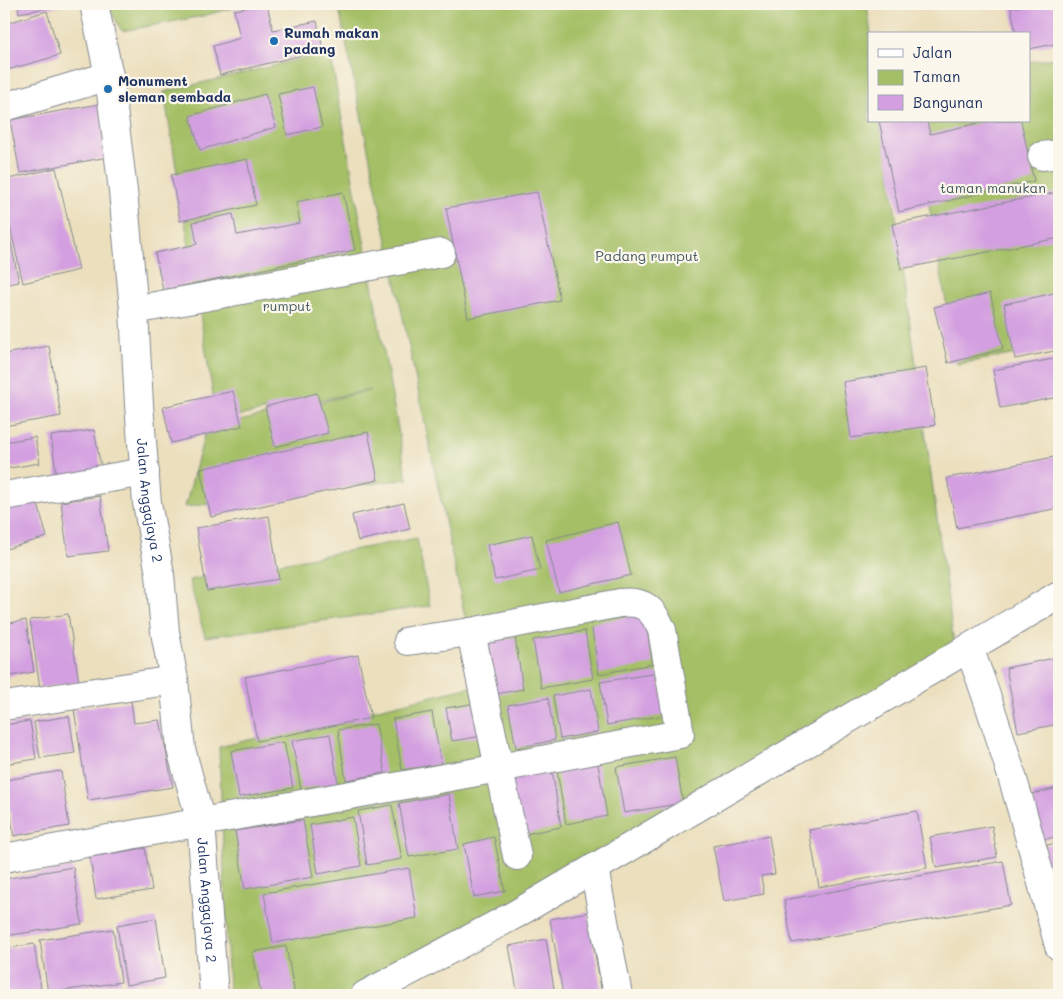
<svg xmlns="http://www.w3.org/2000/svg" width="1063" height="999" font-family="Mali,sans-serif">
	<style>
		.green { fill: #a4bf65; stroke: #607762 }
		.sand { fill: url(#sand-dots); stroke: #84847e }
		.building { fill: #d39fe0 }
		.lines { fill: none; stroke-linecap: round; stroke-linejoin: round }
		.minor-casing { stroke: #83878e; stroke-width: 30 }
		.minor { stroke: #fff; stroke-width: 28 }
		.poi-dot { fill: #1f6fb2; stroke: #fbf7ec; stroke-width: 2 }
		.labels { text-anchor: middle; stroke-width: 4.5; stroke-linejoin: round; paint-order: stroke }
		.poi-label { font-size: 14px; font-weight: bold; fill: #1b2f5e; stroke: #fbf7ec; text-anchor: start }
		.park-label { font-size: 14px; fill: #445a60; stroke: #fbf7ec }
		.street-label { font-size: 14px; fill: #1b2f5e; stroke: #fbf7ec }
	</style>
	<defs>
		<pattern id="sand-dots" width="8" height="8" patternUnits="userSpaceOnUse" patternTransform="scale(1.25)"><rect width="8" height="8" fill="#eeda9e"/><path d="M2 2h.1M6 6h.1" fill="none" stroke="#ccbb8a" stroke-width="1.8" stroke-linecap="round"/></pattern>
	</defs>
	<rect width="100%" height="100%" fill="#fbf7ec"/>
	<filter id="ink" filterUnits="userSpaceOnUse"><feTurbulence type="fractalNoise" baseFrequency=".02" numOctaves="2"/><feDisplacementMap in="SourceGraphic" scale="10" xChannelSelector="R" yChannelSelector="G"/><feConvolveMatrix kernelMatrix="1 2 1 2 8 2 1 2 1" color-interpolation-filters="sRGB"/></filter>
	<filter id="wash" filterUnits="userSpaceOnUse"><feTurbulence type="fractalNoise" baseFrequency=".0096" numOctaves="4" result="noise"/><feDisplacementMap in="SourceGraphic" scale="20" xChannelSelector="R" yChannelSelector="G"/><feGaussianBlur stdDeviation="1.12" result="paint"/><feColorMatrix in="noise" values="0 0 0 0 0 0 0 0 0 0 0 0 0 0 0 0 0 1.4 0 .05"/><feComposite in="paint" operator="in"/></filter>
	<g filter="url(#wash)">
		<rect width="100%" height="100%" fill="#ebdfbd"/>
		<path class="green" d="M107,4h140l-44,12 -81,15z
			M338,4h529l4,30h-2v87h14l72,530 -583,344h-143l-10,-248 260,-62z
			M330,52l77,427 -222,28 21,-78 165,-39 -154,30 -53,-328z
			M1059,57v290l-102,17 -43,-243h115v-59z
			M417,538l13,68 -225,31 -16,-57z"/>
		<path class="sand" d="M151,987l2,8h-38z"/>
		<g id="blocks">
			<path class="building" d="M18,4h47v1l-46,8z
				M267,4l6,26 44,-9 6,29 -103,25 -7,-29 27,-8 -6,-28z
				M1032,4h27v39l-30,6v-15h-13l-5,-26z
				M47,11l13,44 -56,16v-47z
				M313,87l9,40 -35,8 -9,-41z
				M265,94l11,33 -76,23 -10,-34z
				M99,104l9,53 -88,16 -10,-53z
				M879,121h48l3,13 58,-13h33l13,60 -135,31z
				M247,159l9,46 -76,16 -9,-46z
				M56,168l23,102 -56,13 -19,-82v-21z
				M343,192l12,58 -192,40 -8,-37 42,-9 -4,-22 40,-8 4,21 63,-12 -4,-21z
				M537,192l23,108 -92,18 -22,-110z
				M1059,192v46l-158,31 -9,-45z
				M10,238l9,44 -15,3v-46z
				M1059,292v58l-44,9 -11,-55z
				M990,293l13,56 -55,14 -14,-56z
				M49,346l12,70 -57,10v-72z
				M1059,358v39l-59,11 -7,-38z
				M926,368l9,57 -84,13 -8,-56z
				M233,391l9,35 -71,17 -8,-36z
				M317,393l11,40 -53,14 -10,-40z
				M94,430l8,42 -45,7 -6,-43z
				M368,432l10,48 -167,37 -11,-48z
				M35,437l5,26 -36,6v-27z
				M1059,456v52l-102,20 -10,-50z
				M100,496l8,55 -40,5 -7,-54z
				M36,497l11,40 -41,12 -2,-8v-35z
				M404,503l6,26 -52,12 -6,-26z
				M269,516l10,63 -72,12 -11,-63z
				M618,522l13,53 -72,17 -13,-52z
				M532,535l8,35 -45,10 -8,-35z
				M68,614l11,68 -39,6 -10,-68z
				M644,614l9,50 -54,10 -8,-51z
				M26,620l8,52 -30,5v-53z
				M585,631l8,48 -52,9 -8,-48z
				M515,637l8,52 -32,6 -9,-52z
				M358,655l13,63 -114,23 -12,-64z
				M1059,657v67l-41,8 -12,-64z
				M658,673l7,42 -58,10 -7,-43z
				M591,689l7,43 -38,7 -7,-43z
				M548,698l7,42 -39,8 -8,-43z
				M131,701l3,22 26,-3 13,67 -85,13 -14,-91z
				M477,703l6,33 -31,5 -6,-33z
				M432,712l9,52 -39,6 -9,-51z
				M69,716l6,37 -35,5 -6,-36z
				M30,721l6,38 -32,5v-39z
				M376,724l9,49 -39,7 -8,-50z
				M330,734l8,49 -37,6 -9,-48z
				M284,742l9,46 -54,9 -8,-46z
				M675,757l8,46 -59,10 -8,-46z
				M598,764l9,52 -41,8 -9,-53z
				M552,770l9,57 -41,8 -10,-58z
				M61,771l8,55 -55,10 -9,-56z
				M1059,788v48l-18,4 -9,-46z
				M449,794l9,55 -49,8 -10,-54z
				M392,805l10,54 -35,6 -9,-54z
				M917,811l10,57 -108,19 -10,-57z
				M353,817l8,49 -43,8 -8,-49z
				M303,820l10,57 -68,12 -10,-58z
				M992,826l5,31 -61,11 -6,-31z
				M769,836l6,38 -14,2 3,18 -40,7 -11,-55z
				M494,837l11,54 -31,6 -10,-53z
				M1059,843v49l-9,2 -9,-48z
				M145,848l7,42 -56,9 -6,-42z
				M1003,861l8,44 -219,38 -8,-43z
				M73,867l9,57 -77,12 -1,-57z
				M409,868l8,50 -144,25 -9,-50z
				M588,912l14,82 -39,1 -13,-76z
				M156,918l9,60 -39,7 -9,-60z
				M113,929l8,53 -73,11 -8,-53z
				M546,939l9,56h-37l-9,-49z
				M34,944l8,51h-38v-46z
				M286,946l9,49h-34l-8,-43z
				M474,992l1,3h-16v-1z"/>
		</g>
	</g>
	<g filter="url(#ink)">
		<use href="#blocks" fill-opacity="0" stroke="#83878e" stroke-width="1"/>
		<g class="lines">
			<defs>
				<g id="minor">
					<path id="s1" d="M94,4l15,72 14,115 11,119 5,95 8,98 13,71 5,58 9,48 7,69 20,73 13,173"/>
					<path d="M4,107l105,-31"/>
					<path d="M1042,156l17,-2"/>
					<path d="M134,310l307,-57"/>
					<path d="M4,496l141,-24"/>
					<path d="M408,641l63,-9 46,224"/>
					<path d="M969,648c37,97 63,198 90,298"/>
					<path d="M4,706l170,-26"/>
					<path d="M4,858l495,-90 181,-34 -18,-104c-9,-21 -18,-30 -42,-27l-149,29"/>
					<path d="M594,868l24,127"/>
					<path d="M365,995l151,-81 543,-319"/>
				</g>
			</defs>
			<use href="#minor" class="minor-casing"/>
			<use href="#minor" class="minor"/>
		</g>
	</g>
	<g class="poi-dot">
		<circle cx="274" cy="41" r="5"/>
		<circle cx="108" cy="89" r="5"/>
	</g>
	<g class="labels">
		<g class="poi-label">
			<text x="284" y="38">Rumah makan<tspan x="284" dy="16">padang</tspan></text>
			<text x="118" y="86">Monument<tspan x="118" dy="16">sleman sembada</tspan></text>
		</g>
		<g class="park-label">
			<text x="993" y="193">taman manukan</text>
			<text x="647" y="261">Padang rumput</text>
			<text x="287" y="311">rumput</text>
		</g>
		<g class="street-label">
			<text dy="5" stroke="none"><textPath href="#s1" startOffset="500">Jalan Anggajaya 2</textPath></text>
			<text dy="5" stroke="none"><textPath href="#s1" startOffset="905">Jalan Anggajaya 2</textPath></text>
		</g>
	</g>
	<rect width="1063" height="999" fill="none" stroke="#fbf7ec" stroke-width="20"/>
	<rect x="868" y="32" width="162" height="90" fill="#fbf7ec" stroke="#a1a7b3"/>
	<rect x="878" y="49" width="25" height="8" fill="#ffffff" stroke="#a1a7b3"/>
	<text x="913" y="58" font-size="15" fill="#1b2f5e">Jalan</text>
	<rect x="878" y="70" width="25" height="15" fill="#a4bf65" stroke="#a1a7b3"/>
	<text x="913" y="82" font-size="15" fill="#1b2f5e">Taman</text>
	<rect x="878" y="95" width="25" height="15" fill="#d39fe0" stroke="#a1a7b3"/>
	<text x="913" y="108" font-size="15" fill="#1b2f5e">Bangunan</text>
</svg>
